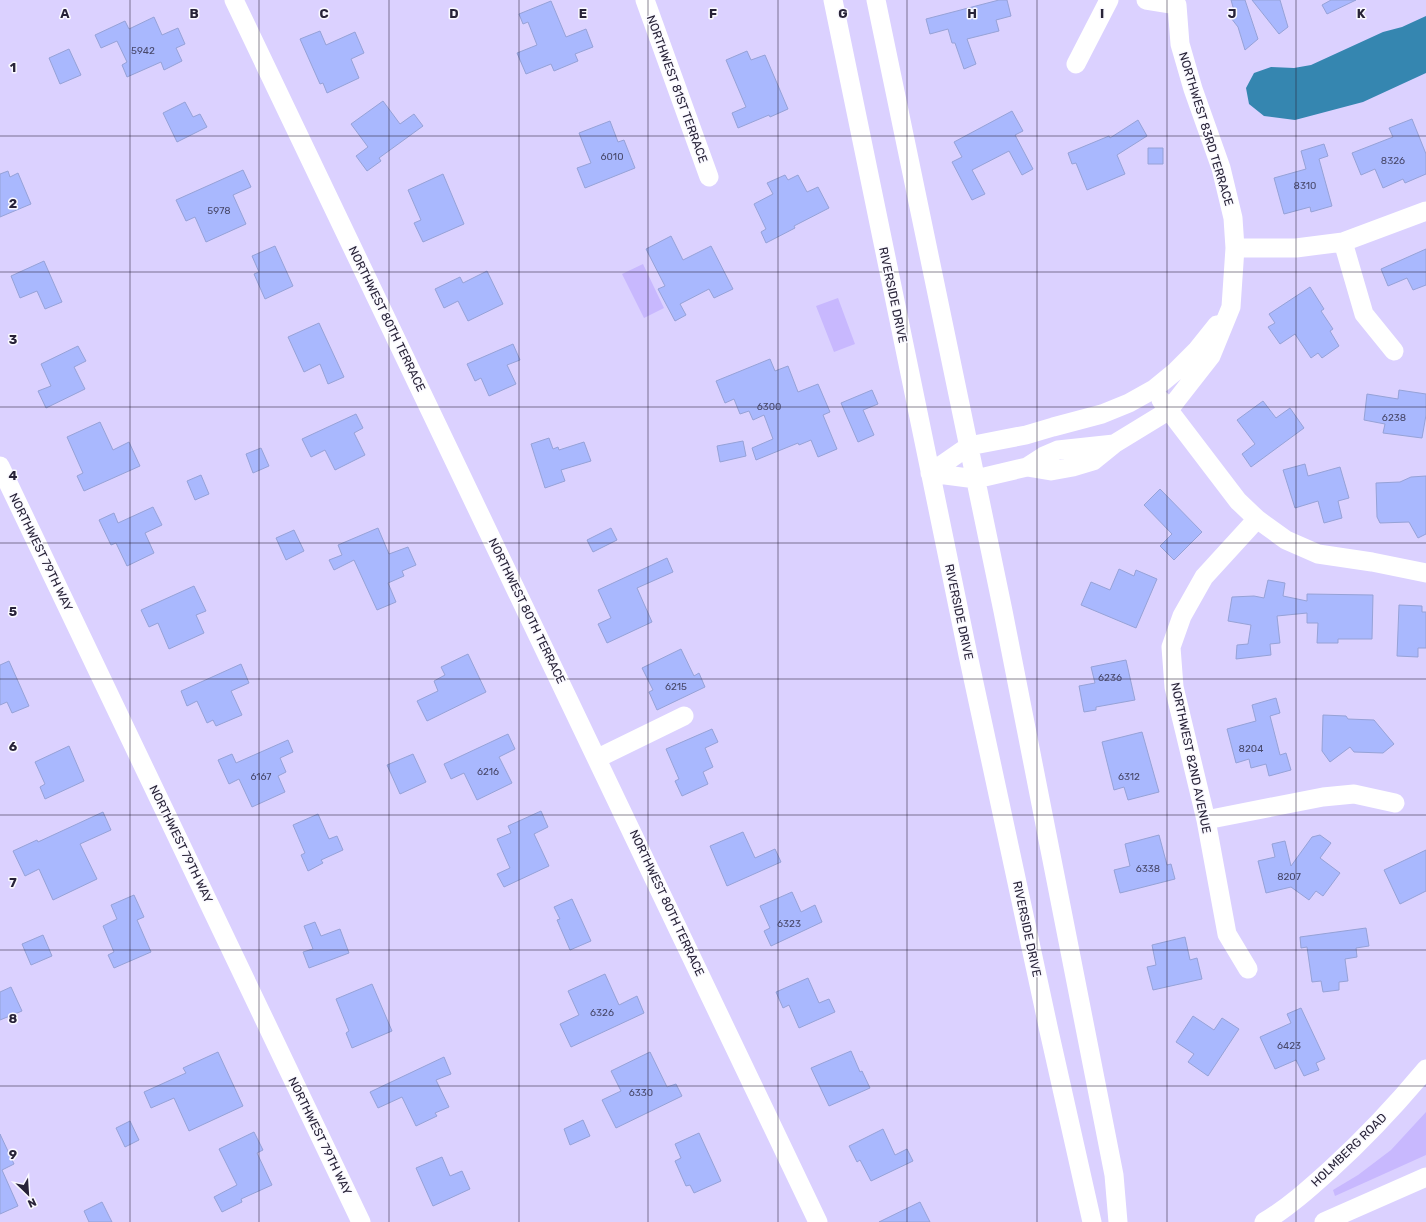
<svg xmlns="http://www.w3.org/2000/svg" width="1426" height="1222" font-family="Rubik,sans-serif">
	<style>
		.green { fill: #c8b8fe }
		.water { fill: #3586b0 }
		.building { fill: #a9b8fe; stroke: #96a2d7 }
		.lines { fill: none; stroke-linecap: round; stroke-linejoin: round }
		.minor { stroke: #fff; stroke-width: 19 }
		.grid { fill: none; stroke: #282338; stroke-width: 1; stroke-opacity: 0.55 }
		.labels { text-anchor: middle; stroke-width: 3; stroke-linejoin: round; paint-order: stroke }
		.number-label { font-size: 10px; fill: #48486a }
		.street-label { font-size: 12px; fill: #282338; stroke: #faf9ff }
		.grid-label { font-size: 13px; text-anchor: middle; font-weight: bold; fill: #282338; stroke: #faf9ff; stroke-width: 3; stroke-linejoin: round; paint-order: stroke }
	</style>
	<rect width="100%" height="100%" fill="#dbd1ff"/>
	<path class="green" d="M643,264l21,44 -20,10 -22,-44z
		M838,298l17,46 -21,8 -18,-46z
		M1426,1112v43l-91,41 -2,-6 25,-15 33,-25z"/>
	<path class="water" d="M1426,16v57l-63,29 -68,18 -31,-4 -15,-12 -3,-16 8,-15 17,-6 23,1 17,-3 72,-33 19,-5z"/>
	<path class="building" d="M999,0h8l4,16 -15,4 3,11 -32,8 9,25 -12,5 -9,-26h-3l-4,-14 -18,5 -4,-15z
		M1231,0h14l13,39 -13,11 -7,-23 -7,-9 4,-4z
		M1252,0h28l8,27 -9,7z
		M1331,0h25l-29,14 -5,-9z
		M551,1l15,36 20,-8 7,18 -18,7 3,7 -24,10 -3,-7 -25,10 -9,-21 20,-8 -9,-23 -5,2 -4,-10z
		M154,17l8,18 16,-7 7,16 -9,4 6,13 -18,9 -3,-8 -34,15 -5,-12 5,-3 -10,-21 -16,7 -6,-13 30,-14 4,8z
		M320,31l6,14 29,-13 9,21 -13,6 8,19 -32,15 -4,-10 -3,1 -20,-45z
		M69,49l12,26 -21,9 -11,-26z
		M747,51l4,9 14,-5 23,54 -18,8 -1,-2 -31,13 -6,-15 14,-6 -20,-47z
		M383,101l17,23 14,-10 9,12 -44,32 2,3 -14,10 -11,-15 12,-9 -17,-23z
		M185,102l8,15 7,-3 7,13 -30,15 -14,-29z
		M1012,111l11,20 -8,4 18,34 -11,6 -13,-24 -37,19 13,24 -13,6 -20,-38 10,-5 -8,-15z
		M1412,119l14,35v20l-21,9 -2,-4 -20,9 -8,-19 -14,6 -9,-22 41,-16 -4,-9z
		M1138,120l9,16 -30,19 8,19 -38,16 -11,-27 -4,1 -4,-11 41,-17 1,2z
		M610,121l8,21 6,-2 11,28 -50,20 -8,-20 14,-5 -12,-30z
		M1324,144l4,12 -9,3 13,47 -21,6 -1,-5 -26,7 -10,-36 32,-9 -5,-18z
		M1148,148h15v16h-15z
		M243,170l8,17 -18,8 13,29 -40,18 -11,-25 -9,4 -10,-21z
		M8,171l2,6 8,-4 13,31 -31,13v-43z
		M443,174l21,50 -41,18 -9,-19 7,-3 -13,-30z
		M785,175l3,5 10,-5 9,17 11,-5 11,21 -35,18 1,2 -29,15 -5,-11 5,-3 -12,-25 19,-10 -6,-11z
		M671,236l12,24 28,-14 22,43 -19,9 -5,-9 -29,15 6,11 -11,6 -17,-32 7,-3 -19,-37z
		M275,246l18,40 -28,13 -11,-25 5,-2 -7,-16z
		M1426,249v36l-13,5 -6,-12 -19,8 -7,-17z
		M44,261l18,41 -17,7 -8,-18 -17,7 -9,-22z
		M487,271l16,33 -35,17 -10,-20 -14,7 -9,-19 25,-12 3,6z
		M1310,287l14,22 -3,2 12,18 -3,2 9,15 -17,12 -4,-5 -7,5 -16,-24 -15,10 -12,-17 7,-4 -6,-9z
		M319,323l25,54 -16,7 -8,-20 -16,8 -16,-35z
		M513,344l7,16 -13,5 9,19 -27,12 -8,-18 -6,3 -8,-17z
		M78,346l8,15 -12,6 11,22 -39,19 -8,-17 13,-5 -10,-22z
		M770,359l5,12 13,-5 10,26 20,-8 12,28 -7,3 14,34 -19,8 -7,-17 -12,5 -1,-2 -42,17 -4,-12 21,-9 -9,-24 -11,5 -4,-9 -9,3 -6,-15 -9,4 -9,-22z
		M872,390l6,14 -15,6 11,25 -16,7 -17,-39z
		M1399,390l27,4v21l-4,23 -39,-5 2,-9 -21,-4 3,-26 31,5z
		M1263,401l13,17 14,-10 14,20 -53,39 -9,-13 13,-10 -18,-24z
		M356,414l7,14 -9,5 11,22 -30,15 -10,-20 -14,7 -9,-18z
		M100,422l13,28 16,-8 11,24 -56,25 -7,-15 6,-3 -16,-36z
		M549,438l4,11 5,-2 1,3 25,-8 7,19 -30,9 4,11 -20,7 -14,-44z
		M743,441l3,15 -26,6 -3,-16z
		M261,448l8,18 -16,7 -7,-19z
		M1305,464l3,12 32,-9 9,31 -11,3 4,17 -18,5 -6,-22 -23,7 -12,-38z
		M201,475l8,19 -14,6 -8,-19z
		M1426,476v58l-8,4 -9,-16 -29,1 -3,-6 -1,-34 24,-1 11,-5z
		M1160,489l42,43 -28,28 -14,-14 12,-12 -28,-29z
		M153,507l9,18 -17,8 9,20 -27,13 -11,-23 -5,2 -12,-25 15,-7 4,10z
		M378,528l11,26 19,-7 8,18 -14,6 2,5 -16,7 8,19 -19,8 -23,-50 -20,10 -5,-10 13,-5 -4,-10z
		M611,528l6,12 -24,12 -6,-12z
		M294,530l10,21 -18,9 -10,-22z
		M667,558l6,14 -36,16 15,34 -45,21 -9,-19 13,-6 -13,-28z
		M1119,569l15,7 2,-6 21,9 -21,49 -55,-23 10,-23 19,8z
		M1268,580l17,3 -2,13 24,5v-7l66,1 -1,44h-34v4h-21l1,-20h-11v-10l-30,3 3,27 -10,1 1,11 -35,4 1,-14 11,-1 3,-19 -23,-4 4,-24 22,-1 10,2z
		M194,586l12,25 -10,4 8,18 -35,16 -11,-26 -9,4 -8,-17z
		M1399,605l23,1v6h4v36h-8v9l-21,-1z
		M681,649l13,27 5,-3 6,14 -48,23 -8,-18 4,-2 -11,-22z
		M468,654l18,38 -59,29 -10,-20 21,-10 -4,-10 11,-6 -4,-8z
		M1126,660l9,40 -39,7v3l-12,2 -5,-26 16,-3 -4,-16z
		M9,661l20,45 -17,7 -5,-11 -7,3v-40z
		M241,664l8,19 -18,8 11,24 -26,11 -3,-6 -6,3 -10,-22 -10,5 -6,-15z
		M1276,698l4,15 -10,3 10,39 6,-2 5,17 -22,6 -3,-12 -15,4 -2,-9 -13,4 -9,-34 29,-8 -4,-16z
		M1323,715l23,1 2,3 26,1 20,24 -11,9 -29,-1 -4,-5 -20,15 -8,-11z
		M712,729l6,13 -13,6 8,19 -10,5 5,12 -26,12 -7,-15 4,-2 -13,-30z
		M1142,732l17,60 -31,8 -4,-13 -10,3 -12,-48z
		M508,734l7,15 -16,8 13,26 -35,17 -13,-27 -13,6 -7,-15z
		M288,740l5,12 -13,6 6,14 -8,4 7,16 -33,15 -13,-28 -10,5 -11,-24 14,-6 4,9z
		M69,746l15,35 -39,18 -5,-12 5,-3 -10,-22z
		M413,754l13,28 -26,12 -13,-29z
		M541,811l7,16 -14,7 15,32 -45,21 -7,-13 13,-6 -13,-29 14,-6 -3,-7z
		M103,812l8,18 -31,14 17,35 -44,21 -14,-31 -14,7 -12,-25 24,-11 1,2z
		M318,814l11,25 8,-3 6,14 -22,10 2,3 -15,8 -7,-16 4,-2 -12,-28z
		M743,832l12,26 20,-9 6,13 -54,24 -17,-40z
		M1159,835l8,30 4,-1 4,15 -55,14 -6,-23 16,-4 -5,-22z
		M1320,835l11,8 -11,15 20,15 -17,23 -7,-5 -7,9 -18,-13 -25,6 -8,-32 17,-4 -3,-13 13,-3 6,25 21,-29z
		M1426,850v41l-26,13 -16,-34z
		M792,892l9,20 14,-7 7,17 -51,24 -7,-15 6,-3 -10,-22z
		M134,895l10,22 -7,3 14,32 -37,16 -6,-13 6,-3 -11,-26 14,-7 -6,-14z
		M572,899l19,42 -21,9 -13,-30 3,-1 -6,-12z
		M315,922l6,14 19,-7 9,24 -40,15 -6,-16 10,-3 -9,-23z
		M1366,928l3,18 -13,2 1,9 -12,2 3,22 -9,1v8l-16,2 -2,-11 -9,1 -5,-35 -6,1 -1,-11z
		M43,935l9,21 -21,9 -9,-21z
		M1185,937l5,23 7,-2 5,21 -49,11 -6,-23 9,-2 -4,-20z
		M605,974l14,31 18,-9 7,17 -73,34 -11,-23 19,-9 -11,-24z
		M808,978l11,25 10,-4 6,13 -36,16 -10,-23 -6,3 -7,-16z
		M372,984l20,47 -40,17 -6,-15 3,-2 -13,-32z
		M11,987l11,24 -22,9v-28z
		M1301,1008l24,51 -9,4 3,7 -15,6 -8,-16 -21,9 -15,-32 31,-14 -4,-9z
		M1193,1016l21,14 8,-12 17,11 -31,47 -20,-14 6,-8 -18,-12z
		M851,1051l9,21 2,-1 8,17 -41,18 -18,-38z
		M218,1052l25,54 -54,25 -15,-33 -23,10 -7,-16 42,-19 -3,-5z
		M650,1052l17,35 9,-3 6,12 -66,32 -14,-28 19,-9 -10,-20z
		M444,1057l7,17 -15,6 13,27 -14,6 2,3 -21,10 -14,-29 -24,11 -8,-16z
		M583,1120l7,16 -20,9 -6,-16z
		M130,1121l9,19 -14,7 -9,-19z
		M883,1129l12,26 12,-6 6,12 -42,20 -11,-21 -3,2 -8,-16z
		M254,1132l9,18 -6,3 15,32 -31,14 1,3 -20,10 -8,-15 23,-12 -18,-36z
		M699,1133l22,48 -27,12 -4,-8 -4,1 -11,-25 6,-3 -6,-14z
		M0,1134l14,30 -12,6 16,36 -18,8z
		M442,1157l8,19 12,-5 8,18 -37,17 -17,-38z
		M102,1202l10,20h-23l-5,-11z
		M920,1202l10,20h-51z"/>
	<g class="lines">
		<path class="minor" d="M234,0l584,1222
			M645,0l64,177
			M833,0l135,655 81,376 43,191
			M876,0l127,611 111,564 4,47
			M1076,64l33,-64
			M1343,242l21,72 30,37
			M1235,248h61l47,-6 83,-31
			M1161,400l77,101 19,18 29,21 32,14 54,8 54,11
			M0,466l361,756
			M1027,467l24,4 22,-4 20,-6 21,-17 54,-33 43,-55 20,-49 4,-59 -2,-30 -12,-50 -28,-79 -13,-45 -3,-39 -31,-5
			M930,473l39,-27 57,-11 27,-8 49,-13 27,-11 25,-14 22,-18 21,-21 20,-25
			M930,473l46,6 51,-12 17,-11 14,-6 56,-6
			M598,758l86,-42
			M1206,820l117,-23 31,-3 41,9
			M1248,969l-21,-35 -21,-114 -32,-133 -3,-40 11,-31 22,-39 53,-58
			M1264,1222c25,-15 46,-34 67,-53 34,-31 65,-64 95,-100
			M1324,1222l102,-45"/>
	</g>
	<path class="grid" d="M130,0v1222M259,0v1222M389,0v1222M519,0v1222M648,0v1222M778,0v1222M907,0v1222M1037,0v1222M1167,0v1222M1296,0v1222M0,136h1426M0,272h1426M0,407h1426M0,543h1426M0,679h1426M0,815h1426M0,950h1426M0,1086h1426"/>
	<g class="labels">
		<g class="number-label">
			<text x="143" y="54">5942</text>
			<text x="612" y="160">6010</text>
			<text x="1393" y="164">8326</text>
			<text x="1305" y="189">8310</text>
			<text x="219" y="214">5978</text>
			<text x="769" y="410">6300</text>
			<text x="1394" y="421">6238</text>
			<text x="1110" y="681">6236</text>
			<text x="676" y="690">6215</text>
			<text x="1251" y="752">8204</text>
			<text x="488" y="775">6216</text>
			<text x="261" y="780">6167</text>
			<text x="1129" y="780">6312</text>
			<text x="1148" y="872">6338</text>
			<text x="1289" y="880">8207</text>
			<text x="789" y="927">6323</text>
			<text x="602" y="1016">6326</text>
			<text x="1289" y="1049">6423</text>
			<text x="641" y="1096">6330</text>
		</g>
		<g class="street-label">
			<text transform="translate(677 89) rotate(70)" y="4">NORTHWEST 81ST TERRACE</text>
			<text transform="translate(1206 129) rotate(73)" y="4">NORTHWEST 83RD TERRACE</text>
			<text transform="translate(893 295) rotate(78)" y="4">RIVERSIDE DRIVE</text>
			<text transform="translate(387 319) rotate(64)" y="4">NORTHWEST 80TH TERRACE</text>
			<text transform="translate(41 552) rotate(64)" y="4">NORTHWEST 79TH WAY</text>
			<text transform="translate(527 611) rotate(64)" y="4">NORTHWEST 80TH TERRACE</text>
			<text transform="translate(959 612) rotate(78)" y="4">RIVERSIDE DRIVE</text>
			<text transform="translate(1191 758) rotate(78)" y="4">NORTHWEST 82ND AVENUE</text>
			<text transform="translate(181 844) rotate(64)" y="4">NORTHWEST 79TH WAY</text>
			<text transform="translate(667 903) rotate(65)" y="4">NORTHWEST 80TH TERRACE</text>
			<text transform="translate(1027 929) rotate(78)" y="4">RIVERSIDE DRIVE</text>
			<text transform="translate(320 1136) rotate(64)" y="4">NORTHWEST 79TH WAY</text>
			<text transform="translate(1349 1150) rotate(-44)" y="4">HOLMBERG ROAD</text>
		</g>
	</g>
	<g class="grid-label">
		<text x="65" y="18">A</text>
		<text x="194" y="18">B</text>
		<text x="324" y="18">C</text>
		<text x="454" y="18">D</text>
		<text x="583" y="18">E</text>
		<text x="713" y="18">F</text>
		<text x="843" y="18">G</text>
		<text x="972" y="18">H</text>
		<text x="1102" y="18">I</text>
		<text x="1232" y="18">J</text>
		<text x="1361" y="18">K</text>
		<text x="13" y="72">1</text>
		<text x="13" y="208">2</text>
		<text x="13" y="344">3</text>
		<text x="13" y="480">4</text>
		<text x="13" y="616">5</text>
		<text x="13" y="751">6</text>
		<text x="13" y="887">7</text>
		<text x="13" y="1023">8</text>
		<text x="13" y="1159">9</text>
	</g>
	<g transform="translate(28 1194) rotate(155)" stroke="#faf9ff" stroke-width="3" paint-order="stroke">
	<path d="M0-3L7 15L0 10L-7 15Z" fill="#282338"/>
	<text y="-6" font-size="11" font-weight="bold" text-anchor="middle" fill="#282338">N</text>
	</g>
</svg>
